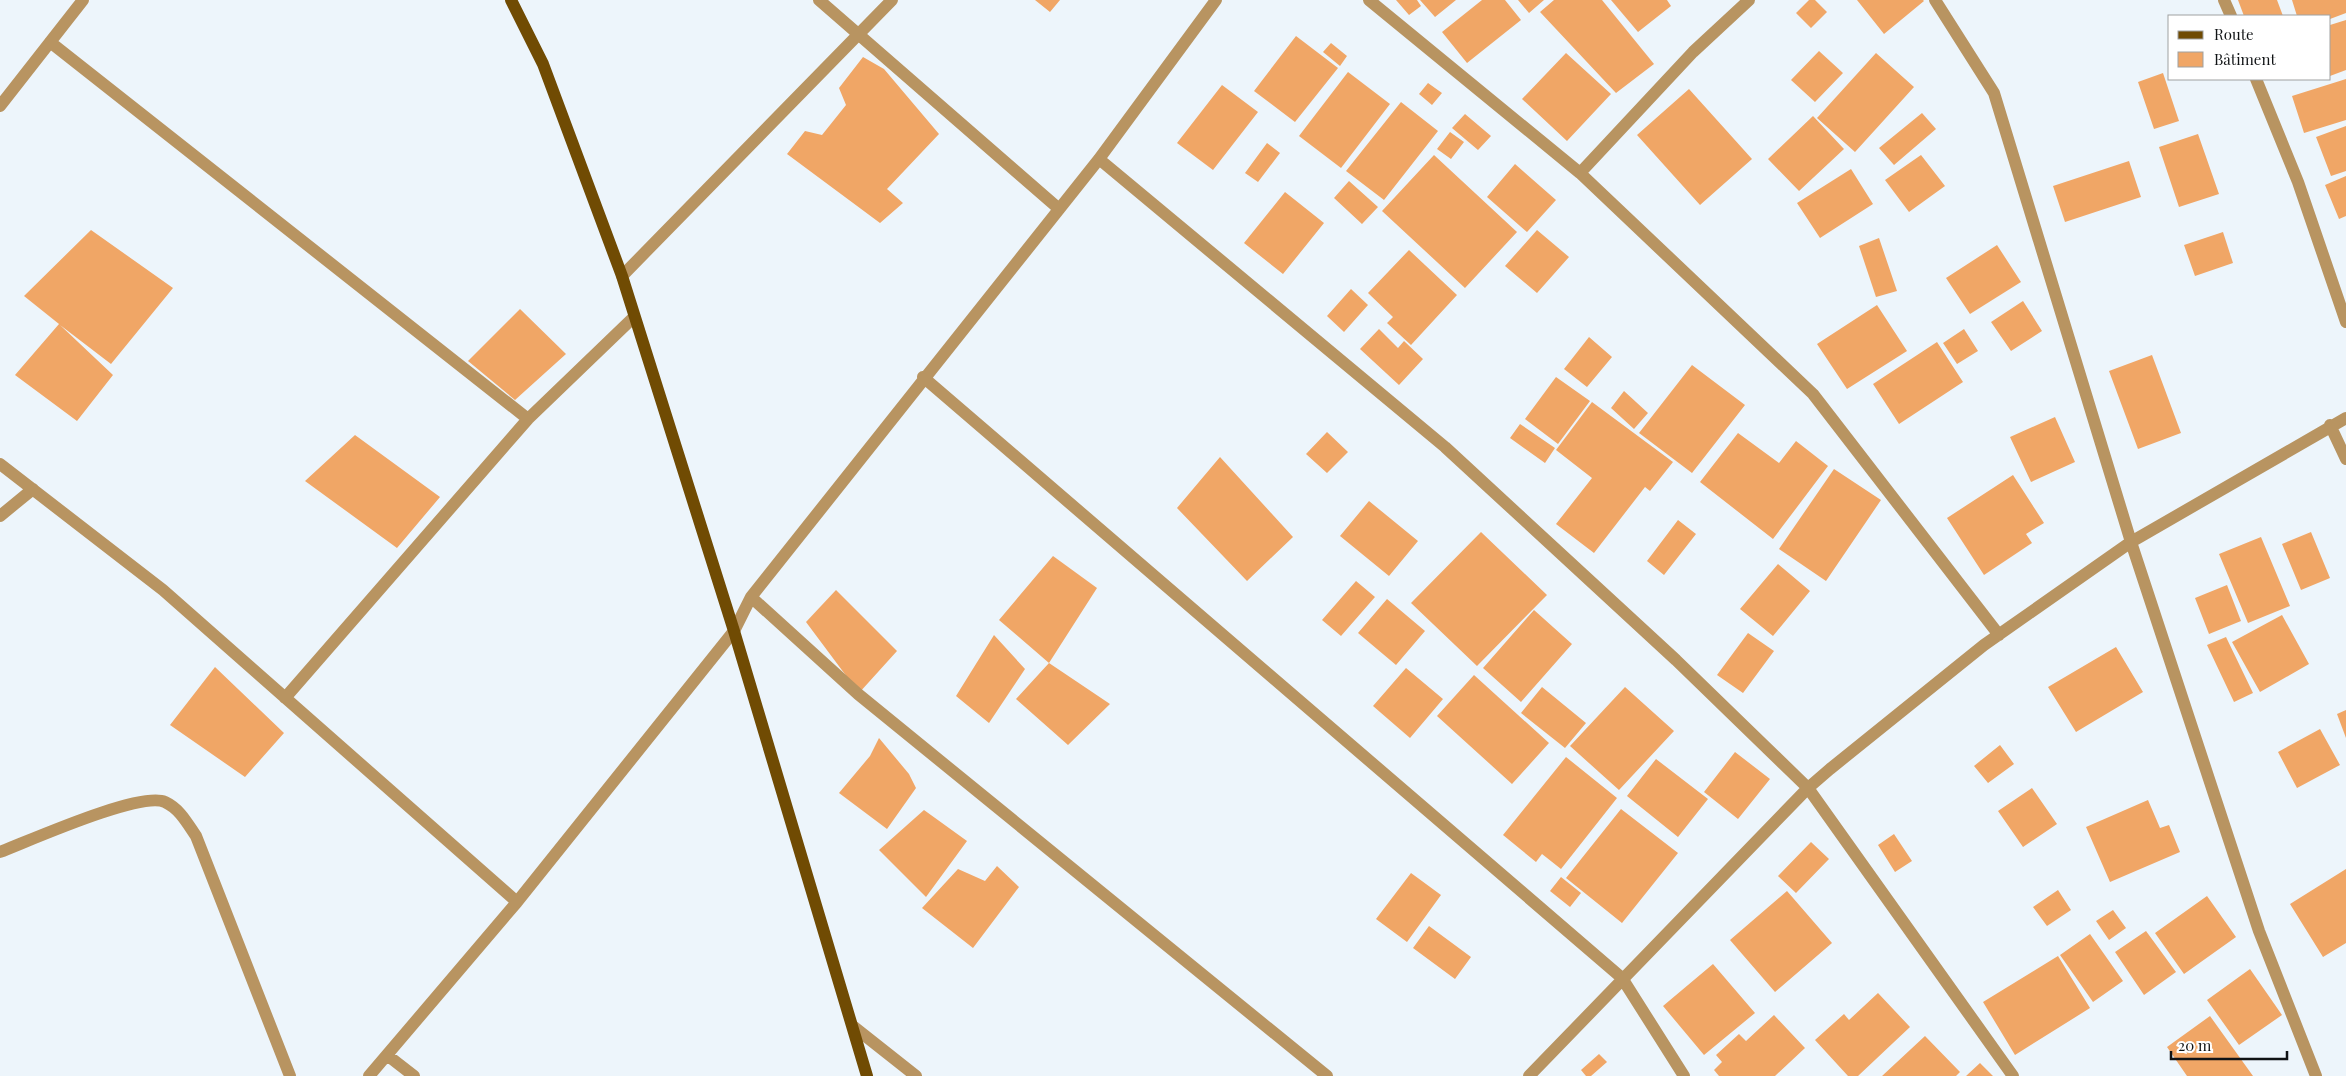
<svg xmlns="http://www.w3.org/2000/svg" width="2346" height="1076" font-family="'Playfair Display',serif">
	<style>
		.building { fill: #f0a666 }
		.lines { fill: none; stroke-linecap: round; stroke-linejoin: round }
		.street { stroke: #b89461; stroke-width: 12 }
		.primary { stroke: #704b03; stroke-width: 12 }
	</style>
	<rect width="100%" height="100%" fill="#edf5fb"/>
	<path class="building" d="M1035,0h25l-10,12z
		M1396,0h21l4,6 -12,9z
		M1420,0h36l-21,17z
		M1482,0h23l16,20 -54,43 -25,-31z
		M1518,0h26l-15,13z
		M1554,0h48l52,64 -38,29 -76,-81z
		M1611,0h56l4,6 -33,26z
		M1809,0h6l12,12 -16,16 -15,-15z
		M1857,0h66l1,1 -40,33z
		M2238,0h39l6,16h-39z
		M2292,0h54v13l-16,6v-3h-33z
		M2346,20v50l-16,6v-51z
		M1296,36l42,32 -43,54 -41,-31z
		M1331,43l16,13 -7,10 -17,-14z
		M1819,51l24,22 -28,29 -24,-22z
		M1566,53l45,41 -44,47 -45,-42z
		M1876,53l38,34 -59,65 -38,-34z
		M863,57l21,12 55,65 -52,55 16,14 -23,20 -93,-69 18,-23 17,4 24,-30 -7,-17z
		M1348,72l42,32 -49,64 -42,-32z
		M2163,73l16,48 -25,8 -16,-47z
		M2346,79v41l-42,13 -12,-37z
		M1428,83l14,10 -10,12 -13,-11z
		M1222,85l36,27 -45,58 -36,-27z
		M1689,89l63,70 -52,46 -63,-70z
		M1401,102l37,29 -54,69 -38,-29z
		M1922,113l14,16 -42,36 -15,-17z
		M1465,114l26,22 -13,14 -26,-22z
		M1813,116l31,33 -45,42 -31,-32z
		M2346,126v45l-15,5 -15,-39z
		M1450,132l14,10 -13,17 -14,-10z
		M2198,134l21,60 -40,13 -20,-60z
		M1267,143l13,10 -22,29 -13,-9z
		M1434,155l83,77 -52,56 -83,-77z
		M1921,155l24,31 -36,26 -24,-32z
		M2129,161l12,36 -76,25 -12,-36z
		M1515,164l41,36 -29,32 -40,-35z
		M1851,169l22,35 -53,34 -23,-35z
		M2346,176v40l-7,3 -14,-34z
		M1349,181l29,26 -16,17 -28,-26z
		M1285,192l39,31 -41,51 -39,-31z
		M91,230l82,58 -62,76 -51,-39 53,50 -36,46 -62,-46 44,-51 -35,-28z
		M1537,230l32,27 -32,36 -32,-27z
		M2223,232l10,31 -38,13 -11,-31z
		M1879,238l18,53 -21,6 -17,-51z
		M1997,245l24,37 -51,32 -24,-36z
		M1409,250l48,45 -46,50 -24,-22 6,-6 -25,-24z
		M1351,289l17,16 -24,27 -17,-16z
		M2023,301l19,30 -31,20 -20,-29z
		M1877,305l30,46 -60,38 -30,-45z
		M520,309l46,45 -51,46 -47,-39z
		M1379,329l19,19 6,-7 19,18 -24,26 -39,-36z
		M1964,329l14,22 -21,13 -14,-21z
		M1589,337l23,20 -25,30 -23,-18z
		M1937,342l26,40 -64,42 -26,-40z
		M2152,355l29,78 -43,16 -29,-78z
		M1692,365l53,40 -53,68 -53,-40z
		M1556,377l34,24 -32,43 -33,-25z
		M1624,391l24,22 -14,16 -23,-21z
		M1592,402l81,60 -23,29 -5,-4 -51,66 -38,-29 36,-46 -36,-28z
		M2055,417l20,45 -44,20 -21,-45z
		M1520,424l35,24 -10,15 -35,-25z
		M1327,432l21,20 -21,21 -21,-19z
		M1738,433l41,30 17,-22 32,25 -55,73 -73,-57z
		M355,435l85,62 -43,51 -92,-67z
		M1220,457l73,80 -46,44 -70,-73z
		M1834,469l47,31 -55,81 -47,-32z
		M2013,475l31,48 -18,11 6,9 -48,32 -37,-57z
		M1369,501l49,40 -29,35 -49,-40z
		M1678,520l18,14 -32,41 -17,-14z
		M1481,532l66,63 -70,71 -66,-63z
		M2311,532l19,46 -29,12 -19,-46z
		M2261,537l29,69 -42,17 -29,-69z
		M1053,556l44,32 -48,75 61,41 -42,41 -52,-46 33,-36 -50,-43z
		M1778,564l32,27 -37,45 -33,-27z
		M1356,581l19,16 -34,39 -19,-16z
		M2227,585l14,36 -32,13 -14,-36z
		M836,590l61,61 -38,42 -53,-71z
		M1387,599l38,32 -29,34 -38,-32z
		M1534,610l38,34 -51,58 -38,-34z
		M2282,615l27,49 -49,28 -28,-50z
		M1748,633l26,18 -31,42 -26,-18z
		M994,635l31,34 -36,54 -33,-27z
		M2226,637l27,56 -19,9 -27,-57z
		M2116,647l27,45 -67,40 -28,-45z
		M215,667l69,66 -39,44 -75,-52z
		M1406,668l37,31 -33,39 -37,-32z
		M1474,675l75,68 -37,41 -75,-68z
		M1542,687l44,36 -21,25 -44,-35z
		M1625,687l49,44 -55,59 -49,-44z
		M2346,710v28l-9,-24z
		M2320,729l20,36 -43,23 -19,-36z
		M879,738l30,36 7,14 -29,41 -48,-36 31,-37z
		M2000,745l14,19 -26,19 -14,-17z
		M1735,752l35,27 -32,40 -34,-27z
		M1566,757l51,41 -56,71 -19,-15 -6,8 -33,-27z
		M1656,759l52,40 -30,38 -51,-41z
		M2032,788l25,36 -34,23 -25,-36z
		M2148,800l12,28 9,-3 11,27 -70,30 -24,-55z
		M1621,809l57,44 -56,70 -56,-45z
		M924,810l43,31 -41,56 -47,-47z
		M1894,834l18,27 -17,11 -17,-27z
		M1811,842l18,17 -33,34 -18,-17z
		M997,866l22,21 -46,61 -51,-40 36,-39 27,12z
		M2346,869v74l-23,14 -33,-53z
		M1411,873l30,22 -34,47 -31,-23z
		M1561,877l20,16 -11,14 -20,-16z
		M2058,890l13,20 -24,16 -14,-19z
		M1787,891l45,52 -57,49 -45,-52z
		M2207,896l29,41 -52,37 -29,-41z
		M2113,910l13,18 -17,12 -13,-19z
		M1429,926l42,31 -16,22 -42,-31z
		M2146,931l30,41 -32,23 -29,-43z
		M2090,934l33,47 -30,21 -33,-47z
		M2058,956l32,52 -75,47 -32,-53z
		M1713,964l42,49 -51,42 -41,-49z
		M2250,969l32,46 -43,30 -32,-45z
		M1878,993l32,34 -52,49h-10l-33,-36 29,-26 5,6z
		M1774,1015l31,33 -30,28h-56l-5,-6 8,-8 -6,-7 23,-21 7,7z
		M2210,1016l43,60h-66l-20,-29z
		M1925,1036l35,36 -4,4h-74z
		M1599,1054l8,8 -16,14h-5l-5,-6z
		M1980,1063l13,13h-27z"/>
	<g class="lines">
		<path class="street" d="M819,0l239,208
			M1369,0l211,173 233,221 186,241
			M1935,0l59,93 137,449 128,389 57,145
			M2224,0l7,16
			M50,42l478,377
			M2256,79l42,103 48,140
			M0,106l83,-106
			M1099,159l346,288 231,213 132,128 205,288
			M1580,173l113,-121 56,-52
			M622,276l270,-276
			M923,377l699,601 62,98
			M2330,425l16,34
			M0,464l163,126 354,312
			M0,516l33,-27
			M751,597l107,97 469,382
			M285,698l243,-279 106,-102
			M0,852c29,-11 140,-61 165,-50 15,7 22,21 31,34l94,240
			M854,1027l62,49
			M387,1055l27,21
			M369,1076l148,-174 217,-271 17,-34 348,-438 117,-159
			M1529,1076l279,-288 22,-19 154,-124 147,-103 215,-124"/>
		<path class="primary" d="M511,0l32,64 79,212 112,355 133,445"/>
	</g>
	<rect x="2168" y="15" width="162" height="65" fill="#ffffff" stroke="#9fa1a1"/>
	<rect x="2178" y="31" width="25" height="8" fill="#704b03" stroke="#9fa1a1"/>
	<text x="2214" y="40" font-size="15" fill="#101315">Route</text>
	<rect x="2178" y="52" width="25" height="15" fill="#f0a666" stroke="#9fa1a1"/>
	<text x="2214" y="65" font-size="15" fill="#101315">Bâtiment</text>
	<path d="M2171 1051v8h116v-8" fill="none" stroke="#101315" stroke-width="2.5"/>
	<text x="2178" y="1051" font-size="15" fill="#101315" stroke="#ffffff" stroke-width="4" paint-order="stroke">20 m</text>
</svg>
